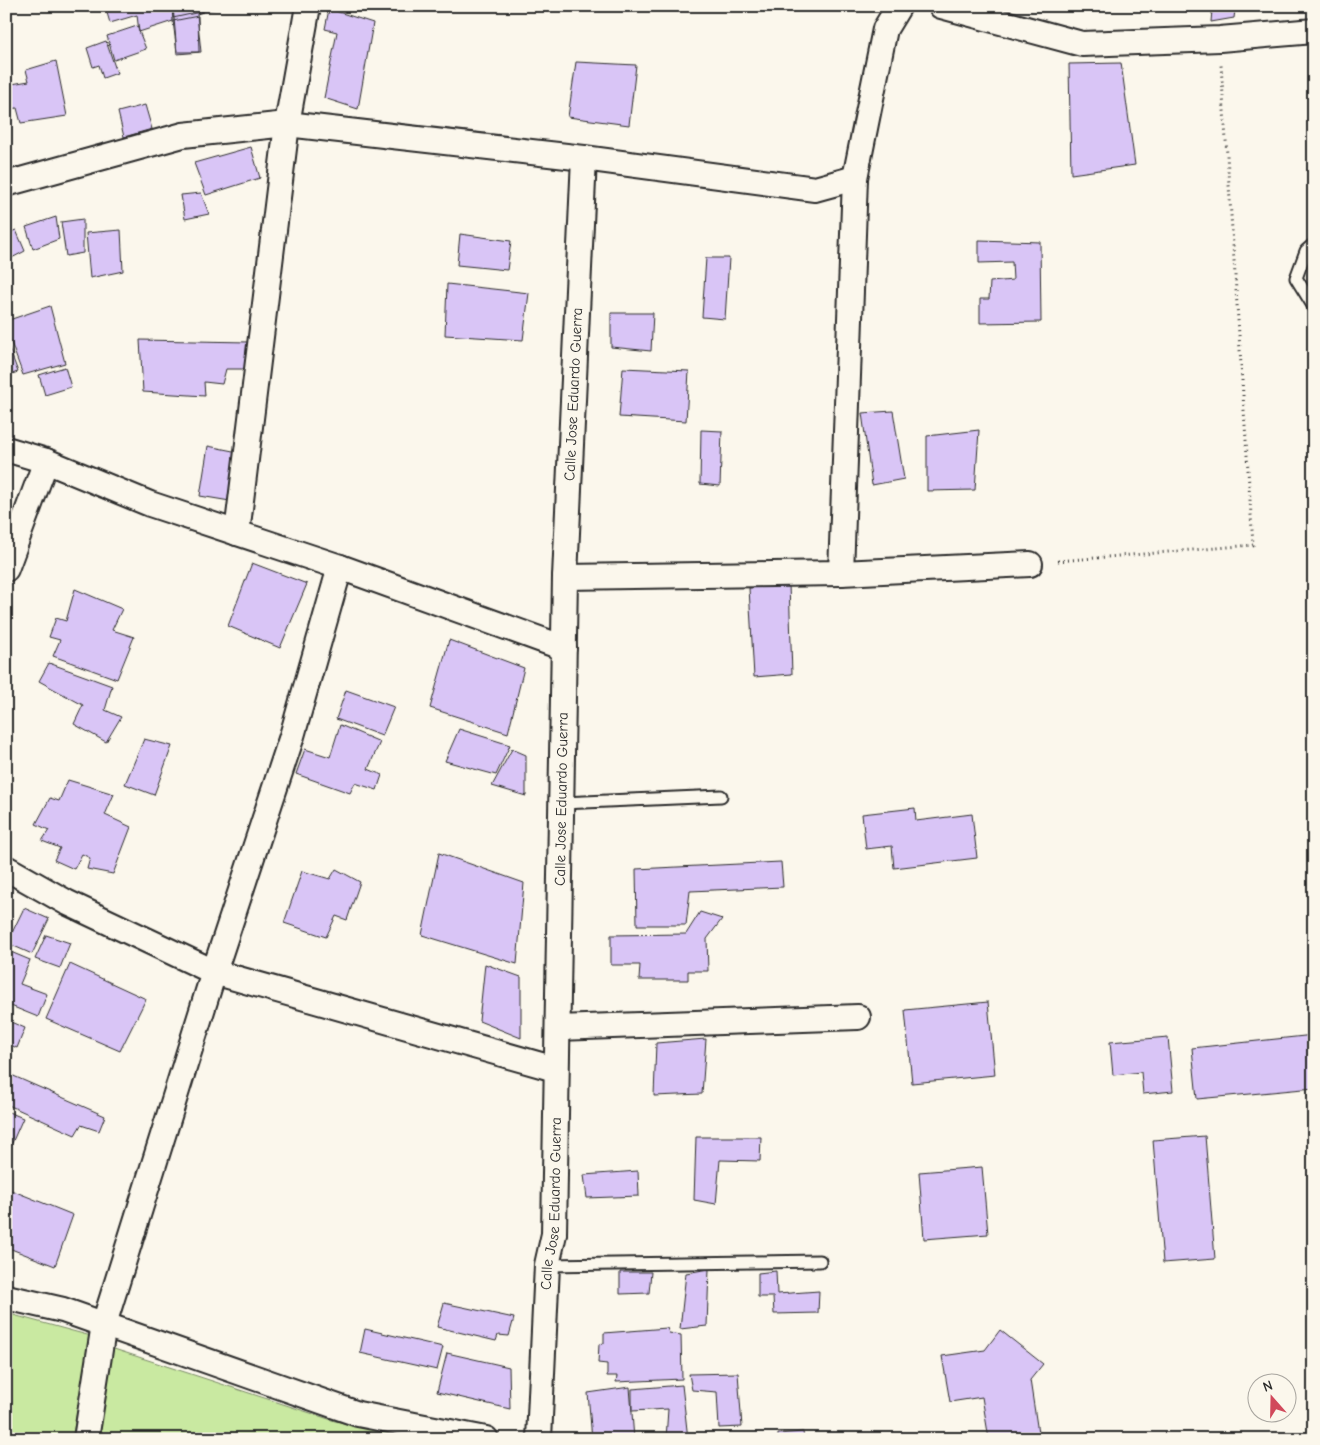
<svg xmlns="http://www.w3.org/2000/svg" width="1320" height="1445" font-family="'Comic Neue',sans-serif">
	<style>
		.green { fill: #c9e9a1; stroke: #7a8a66 }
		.building { fill: #d9c5f6; stroke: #2b2b2b }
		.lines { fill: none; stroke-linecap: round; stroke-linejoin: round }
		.service-casing { stroke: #2b2b2b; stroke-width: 15 }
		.minor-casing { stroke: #2b2b2b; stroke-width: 28 }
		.path { stroke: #2b2b2b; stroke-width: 3; stroke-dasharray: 1 4; stroke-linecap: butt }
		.service { stroke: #fbf7ec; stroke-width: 11 }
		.minor { stroke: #fbf7ec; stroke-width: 24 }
		.labels { text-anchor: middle; stroke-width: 4; stroke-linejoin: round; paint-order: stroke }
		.street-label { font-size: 15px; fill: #2b2b2b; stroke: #fbf7ec }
	</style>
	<rect width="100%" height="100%" fill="#fbf7ec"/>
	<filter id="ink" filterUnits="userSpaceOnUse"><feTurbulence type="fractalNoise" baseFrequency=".02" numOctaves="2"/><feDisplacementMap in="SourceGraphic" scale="10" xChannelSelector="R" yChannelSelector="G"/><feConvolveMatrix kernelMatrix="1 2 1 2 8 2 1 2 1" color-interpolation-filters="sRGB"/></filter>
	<g filter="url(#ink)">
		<path class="green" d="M6,1313l85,23 -19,103h-66z
			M111,1348l224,73 79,18h-316z"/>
		<path class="building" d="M105,6h67l1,15 -34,11 -2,-17 -27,8z
			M172,6h55l-54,12z
			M173,6h29l1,6 -6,2 4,38 -24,2z
			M768,6h45l-44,5z
			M1249,6l-14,4 -1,8 -23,4 1,-12 -6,1 1,-5z
			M329,9l44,14 -15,86 -34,-11 13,-66 -12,-3z
			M198,16l1,36h-22l-4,-31z
			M137,26l9,23 -32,11 -7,-24z
			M106,41l11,32 -14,5 -4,-13 -6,2 -6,-19z
			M56,61l11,55 -46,7 -4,-15 -11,1v-24l23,-4 -3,-11z
			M576,62l60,3 -7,60 -61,-8z
			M1121,63l14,102 -64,9 -2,-110z
			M145,105l7,24 -28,8 -6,-25z
			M251,147l9,31 -54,17 -12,-32z
			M201,193l8,21 -24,5 -4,-24z
			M56,217l3,22 -26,10 -7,-22z
			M83,219v34l-17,3 -5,-34z
			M16,230l9,21 -19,10v-27z
			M121,230l2,41 -33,7 -4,-45z
			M460,234l51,7 -4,29 -50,-5z
			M979,240l61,2 1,80 -61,1v-24h9l1,-17 23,-2 -1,-18 -33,1z
			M706,258h23l-4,61 -23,-2z
			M447,284l82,9 -6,47 -78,-5z
			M50,306l15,57 -42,12 -17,-46v-8z
			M611,313h42l-2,38 -40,-4z
			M6,340l12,32 -12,4z
			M140,340l108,2 -1,27h-21l-4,15 -18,-2 1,14 -62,-4z
			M65,367l6,20 -26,8 -6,-20z
			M623,368l66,3 -3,50 -67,-4z
			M893,411l11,68 -32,6 -10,-72z
			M701,430l21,1 -2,55 -20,-2z
			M979,430l-4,60 -48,1v-55z
			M208,446l35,7 -7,49 -36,-6z
			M252,563l55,21 -27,64 -52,-22z
			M789,584l3,90 -38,3 -5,-89z
			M75,589l47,20 -10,21 22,7 -17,42 -64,-23 7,-16 -11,-3 7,-19 10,3z
			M449,640l75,28 -16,65 -78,-25z
			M49,663l63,23 -7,24 16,7 -15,25 -32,-18 9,-19 -44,-24z
			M346,690l48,17 -12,29 -46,-17z
			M340,725l40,17 -12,27 14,6 -5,15 -22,-7 -5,10 -54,-19 9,-25 25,8z
			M459,729l51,16 -14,30 -51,-14z
			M144,739l28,7 -18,49 -29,-11z
			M512,749l14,6v41l-34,-10z
			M68,780l46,14 -9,21 26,12 -18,47 -26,-5 3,-11 -8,-4 -8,15 -20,-9 6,-12 -18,-7 7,-11 -13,-6 14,-26 9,3z
			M915,808l1,13 56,-7 5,44 -83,10 -2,-22 -26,3 -4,-35z
			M439,853l85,30 -7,81 -95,-29z
			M781,862l2,25 -93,4 -4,34h-49l-1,-56z
			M336,869l24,13 -13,38 -11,-4 -10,21 -42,-14 18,-52 28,8z
			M24,908l25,11 -17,35 -25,-11z
			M700,912l22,7 -15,20 1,32h-20v9h-49l1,-15h-29v-30l75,-1z
			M46,935l24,8 -10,25 -25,-9z
			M6,950l24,10 -10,24 27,10 -9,23 -32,-13z
			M70,964l76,35 -26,52 -74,-32z
			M485,964l36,13v61l-42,-17z
			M988,1002l7,73 -83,8 -7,-73z
			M6,1020l19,8 -8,20 -11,-5z
			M1314,1035v53l-117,11 -5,-51z
			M1168,1037l5,54 -30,3 -2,-22 -28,3 -3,-33z
			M706,1039l-4,55 -48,2 2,-53z
			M9,1074l96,42 -6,15 -18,-6 -6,10 -69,-31v-25z
			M6,1111l17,7 -11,25 -6,-2z
			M1205,1136l10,123 -52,4 -10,-123z
			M696,1137h65l-1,24 -40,-1 -4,44 -22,-4z
			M982,1167l6,67 -64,5 -5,-67z
			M638,1171l1,25 -52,2 -3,-23z
			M6,1188l67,27 -18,51 -49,-19z
			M709,1269l-2,57 -27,3 6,-56z
			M776,1271l1,23 42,-3 -1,22 -44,1 -1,-17h-15v-24z
			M620,1272h31l-2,21 -29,1z
			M444,1303l70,15 -5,18 -11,-1 -2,6 -59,-14z
			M667,1328l2,5 12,2 1,44 -66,3 1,-6h-10v-12l-9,-1 1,-19 5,-1v-10z
			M365,1329l78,18 -6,23 -77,-17z
			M1000,1330l43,34 -13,16 9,59h-50l-7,-42 -32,5 -8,-46 43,-6z
			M447,1353l62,14 1,42 -73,-17z
			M738,1373l4,54 -23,1 -2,-36 -25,-2 -3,-16z
			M682,1385l6,54h-22l2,-30 -36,2v-22z
			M630,1387l4,52h-42l-4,-46z
			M803,1432l1,7h-26v-5z"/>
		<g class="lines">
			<defs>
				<path id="service" d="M1314,244l-8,7 -10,27 18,29
					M562,803l159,-7
					M547,1265l273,-4"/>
				<g id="minor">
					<path d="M941,6l141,38 138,-5 94,-8"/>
					<path d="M6,184l177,-49 104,-11 297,34 231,31 40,-11"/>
					<path d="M6,449l40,12 104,43 190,63 224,81"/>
					<path d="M237,533l50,-409 21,-118"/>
					<path d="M6,569l40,-108"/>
					<path d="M841,573l14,-395 30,-149 14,-23"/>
					<path d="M565,577l276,-4 189,-9"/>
					<path d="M6,868l60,34 148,70 341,97"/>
					<path d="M558,1028l300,-11"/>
					<path d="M6,1297l57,13 295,104 128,25"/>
					<path d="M86,1439l18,-115 110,-352 78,-236 48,-169"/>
					<path id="s1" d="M539,1439l8,-174 7,-31 11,-657 19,-419"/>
				</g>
			</defs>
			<use href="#service" class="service-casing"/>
			<use href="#minor" class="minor-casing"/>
			<path class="path" d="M1058,561l195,-16 -32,-480"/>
			<use href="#service" class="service"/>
			<use href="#minor" class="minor"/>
		</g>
	</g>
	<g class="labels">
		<g class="street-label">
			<text dy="5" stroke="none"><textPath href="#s1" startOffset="1046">Calle Jose Eduardo Guerra</textPath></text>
			<text dy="5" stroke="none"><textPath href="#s1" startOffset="641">Calle Jose Eduardo Guerra</textPath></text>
			<text dy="5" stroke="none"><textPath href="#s1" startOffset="236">Calle Jose Eduardo Guerra</textPath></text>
		</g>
	</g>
	<rect width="1320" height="1445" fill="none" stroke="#fbf7ec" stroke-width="25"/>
	<rect x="12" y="12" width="1295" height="1420" fill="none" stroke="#2b2b2b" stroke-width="2" filter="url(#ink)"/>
	<g transform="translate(1272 1398) rotate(340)"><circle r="24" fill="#fbf7ec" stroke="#a8a59f"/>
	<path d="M0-4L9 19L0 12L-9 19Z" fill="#d1495b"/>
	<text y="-8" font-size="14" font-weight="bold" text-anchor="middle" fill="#2b2b2b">N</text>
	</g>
</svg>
